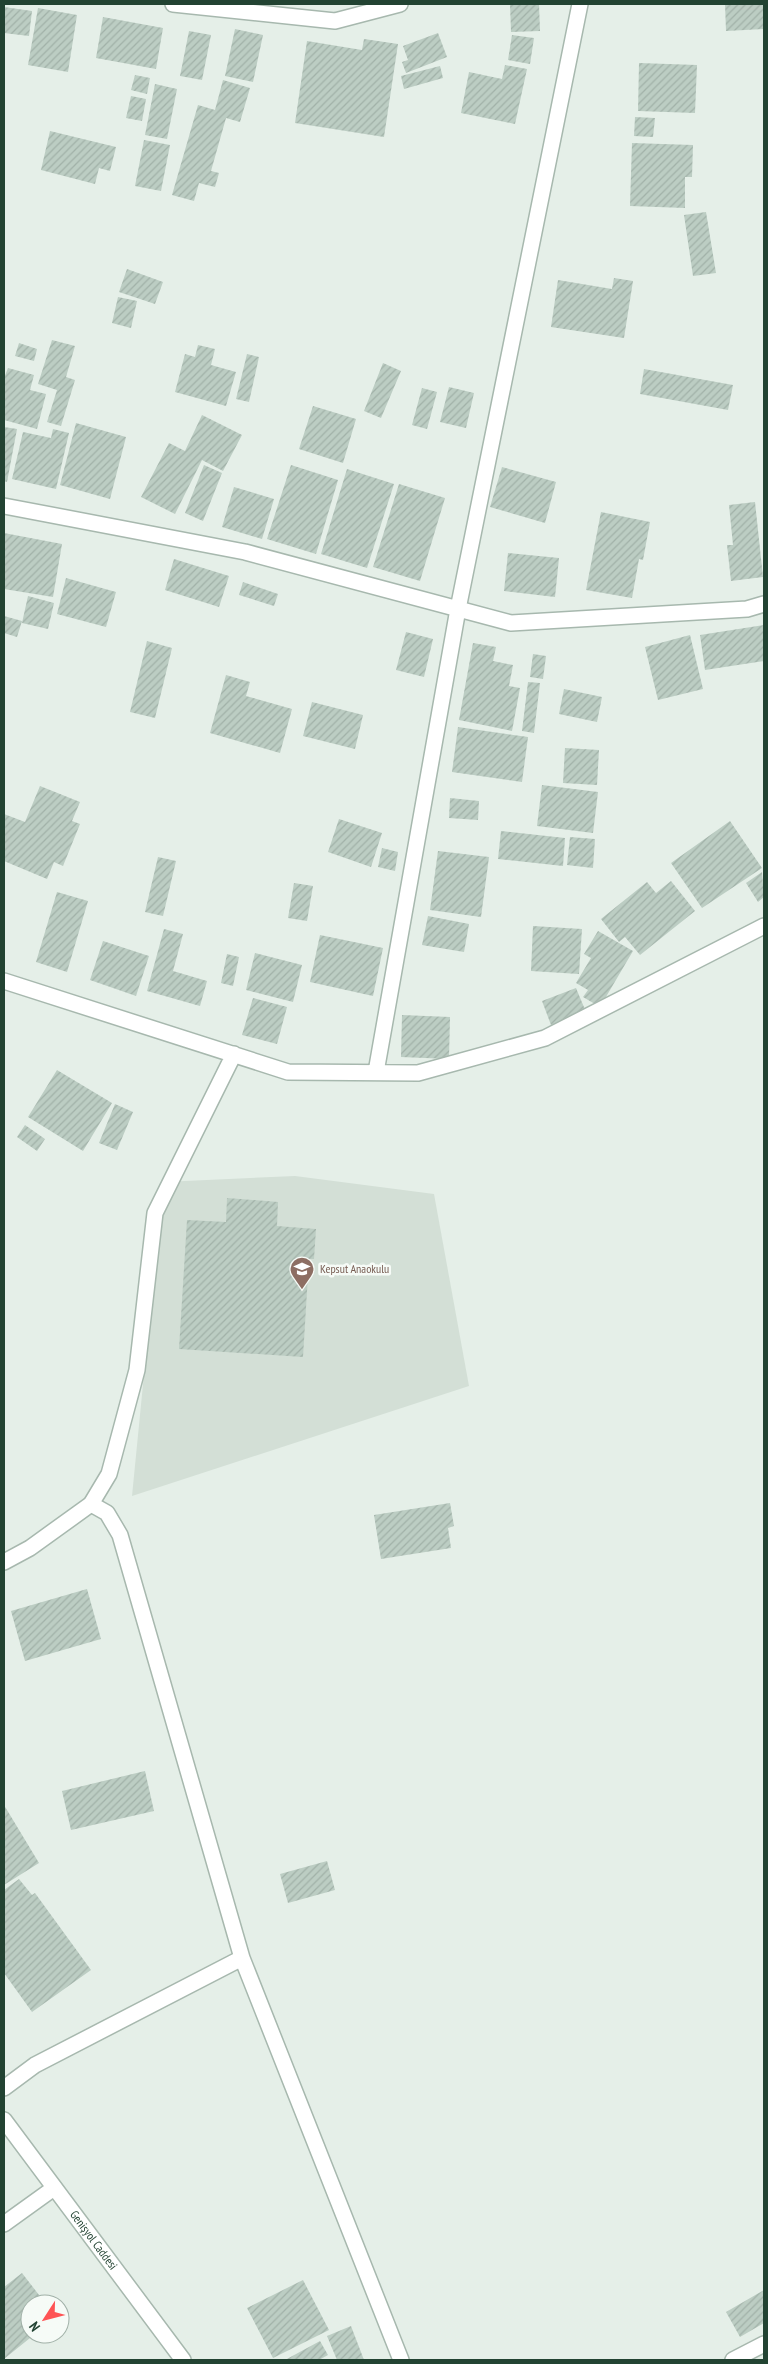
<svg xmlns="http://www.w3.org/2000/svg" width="768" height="2364" font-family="'PT Sans Narrow',sans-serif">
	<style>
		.built { fill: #d3dfd6 }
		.building { fill: url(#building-hatch) }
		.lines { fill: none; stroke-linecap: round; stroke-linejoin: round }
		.service-casing { stroke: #a7b8ae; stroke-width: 18 }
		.minor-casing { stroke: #a7b8ae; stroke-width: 18 }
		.tertiary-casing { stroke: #a7b8ae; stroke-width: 18 }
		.service { stroke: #fff; stroke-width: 15 }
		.minor { stroke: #fff; stroke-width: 15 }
		.tertiary { stroke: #fff; stroke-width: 15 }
		.labels { text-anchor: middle; stroke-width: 5; stroke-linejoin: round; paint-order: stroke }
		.education-label { font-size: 12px; fill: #785e54; stroke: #f6fbf7; text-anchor: start }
		.street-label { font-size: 12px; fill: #224332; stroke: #f6fbf7 }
	</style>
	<defs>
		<pattern id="building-hatch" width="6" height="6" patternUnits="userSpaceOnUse" patternTransform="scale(1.25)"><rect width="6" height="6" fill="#bccdc3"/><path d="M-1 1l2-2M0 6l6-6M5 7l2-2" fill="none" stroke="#a1b1a8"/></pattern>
	</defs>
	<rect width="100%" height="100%" fill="#e5efe8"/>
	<path class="built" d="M295,1176l139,18 35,192 -337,110 31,-314z"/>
	<path class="building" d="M510,4h29l1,27 -29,1z
		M725,4h39v25l-38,2z
		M4,7l28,4 -3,25 -25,-3z
		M38,8l39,7 -9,57 -40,-7z
		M103,17l60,11 -7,41 -60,-11z
		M235,29l28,6 -10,47 -28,-6z
		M189,31l22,4 -9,45 -22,-4z
		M438,33l9,24 -41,16 -4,-11 6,-2 -5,-14z
		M512,35l22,3 -4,26 -22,-4z
		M364,39l34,5 -14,93 -89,-14 12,-82 55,9z
		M639,63l58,2 -2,48 -57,-2z
		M505,65l22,4 -12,55 -54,-11 8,-41 33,7z
		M440,66l3,12 -39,11 -3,-13z
		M135,75l15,3 -3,16 -16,-4z
		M223,80l27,8 -10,34 -14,-4 -15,53 8,2 -4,14 -16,-4 -5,18 -22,-6 26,-90 17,5z
		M155,84l22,5 -10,50 -22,-4z
		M131,96l15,3 -4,22 -16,-3z
		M635,117l20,1 -2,19 -19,-1z
		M50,131l66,16 -6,24 -11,-3 -4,16 -54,-14z
		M144,140l26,5 -9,46 -26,-5z
		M632,143l61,2 -1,32h-7v31l-55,-2z
		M706,212l10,61 -23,3 -9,-61z
		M127,269l36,13 -8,22 -36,-12z
		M614,278l19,3 -9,57 -73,-11 7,-47 54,9z
		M118,297l19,4 -6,27 -19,-5z
		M52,340l23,6 -9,31 9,3 -14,46 -14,-4 10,-32 -19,-6z
		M19,343l18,6 -3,12 -19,-5z
		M198,345l17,4 -4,16 25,7 -10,34 -51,-14 10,-38 10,3z
		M247,354l12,3 -10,45 -13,-3z
		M383,363l18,8 -20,47 -17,-7z
		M8,368l26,7 -4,15 16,4 -9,35 -33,-9v-42z
		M644,369l89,16 -5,25 -88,-16z
		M449,387l25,6 -8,35 -26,-6z
		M422,388l15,4 -10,37 -15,-4z
		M313,406l43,13 -13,44 -44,-14z
		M202,415l40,20 -19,36 -21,-11 -27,54 -34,-17 28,-54 16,8z
		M76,423l50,14 -16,62 -50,-14z
		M4,427l13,2 -10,53 -3,-1z
		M53,429l16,4 -13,56 -44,-10 11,-47 28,6z
		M204,465l18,8 -19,48 -18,-8z
		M291,465l47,15 -22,74 -49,-15z
		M502,467l54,15 -11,41 -55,-16z
		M347,469l47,15 -27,84 -46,-14z
		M399,484l46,14 -25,83 -47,-14z
		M234,487l40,12 -12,40 -40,-12z
		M755,502l8,75 -32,4 -4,-36h6l-4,-40z
		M601,512l49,10 -7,38 -4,-1 -7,39 -46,-8z
		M4,533l58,11 -9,53 -49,-8z
		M508,553l51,5 -4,39 -51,-6z
		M174,559l55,17 -10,31 -54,-17z
		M66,578l50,14 -10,35 -49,-13z
		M243,582l35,12 -4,12 -35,-11z
		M28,596l26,7 -6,26 -26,-6z
		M4,616l18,5 -5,16 -13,-4z
		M764,625v36l-59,9 -5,-35z
		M406,632l27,7 -9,38 -28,-7z
		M690,635l13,54 -45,11 -13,-53z
		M147,641l25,7 -17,70 -25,-6z
		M473,643l23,4 -3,14 20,4 -4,21 11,2 -8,43 -53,-11z
		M533,654l13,2 -3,23 -13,-2z
		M226,675l24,7 -4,14 46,13 -12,44 -70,-20z
		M528,682l12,1 -6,50 -12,-2z
		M564,689l38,8 -5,25 -38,-8z
		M312,702l51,13 -8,34 -52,-13z
		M458,727l70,10 -6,45 -70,-10z
		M565,748l34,2 -2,35 -34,-2z
		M542,785l56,7 -5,41 -56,-7z
		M40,786l40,16 -8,19 8,3 -17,42 -9,-4 -7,17 -43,-18v-47l21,8z
		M450,798l29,3 -1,19 -29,-2z
		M339,819l43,14 -11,34 -43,-15z
		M730,821l32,47 -60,40 -31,-45z
		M501,831l64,7 -2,28 -65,-7z
		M570,837l25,2 -2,29 -26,-3z
		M382,848l16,4 -3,19 -17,-4z
		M438,851l51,6 -8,60 -51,-7z
		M158,857l18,4 -13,55 -18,-4z
		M762,872l2,25 -6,5 -12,-19z
		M671,881l24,30 -55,44 -15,-18 -6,5 -18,-23 46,-37 9,11z
		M294,883l19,3 -6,35 -19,-3z
		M57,892l31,9 -21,71 -31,-10z
		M428,916l41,8 -5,28 -42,-7z
		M533,926l49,3 -3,45 -48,-3z
		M164,929l19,5 -10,37 34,10 -7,25 -53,-15z
		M598,931l35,20 -33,56 -17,-10 5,-7 -12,-7 15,-25 -7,-4z
		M320,935l63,13 -10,48 -63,-14z
		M103,941l46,15 -13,40 -46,-16z
		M255,953l47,12 -9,37 -47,-12z
		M227,954l12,3 -6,29 -12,-3z
		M576,988l10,24 -35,13 -9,-24z
		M253,998l34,9 -10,37 -35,-9z
		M402,1015l48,2 -1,42 -48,-2z
		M57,1070l55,33 -29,48 -55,-34z
		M115,1104l18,8 -16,38 -18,-7z
		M25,1125l20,14 -8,12 -20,-14z
		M227,1198l51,4 -1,24 39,3 -2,30h-5l-6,98 -124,-8 8,-129 39,2z
		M450,1503l4,23 -6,2 3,20 -70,11 -7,-44z
		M87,1589l14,50 -76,22 -14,-50z
		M145,1771l9,40 -83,19 -9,-39z
		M4,1805l35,58 -35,22z
		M327,1861l8,29 -47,13 -8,-29z
		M19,1879l13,16 3,-2 56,77 -59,42 -28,-39v-83z
		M22,2273l24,31h-16v30h5l-31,25v-72z
		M303,2280l26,50 -56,28 -26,-50z
		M764,2290v33l-24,14 -14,-25z
		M351,2326l13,34h-27l-10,-24z
		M320,2341l8,14 -9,5h-34z"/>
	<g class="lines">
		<defs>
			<path id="service" d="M91,1504l16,9 13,22 122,423 159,402
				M4,2088l31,-23 207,-107"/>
			<path id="minor" d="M173,4l162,17 65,-17
				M4,506l241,46 266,71 236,-14 17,-5
				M4,981l284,91 130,1 127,-35 219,-112
				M376,1072l82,-463 122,-605
				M4,1562l26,-14 61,-44 18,-30 28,-104 18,-157 79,-159
				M4,2224l50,-36
				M733,2360l31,-16"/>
			<g id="tertiary">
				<path id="s1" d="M4,2120l179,240"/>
			</g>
		</defs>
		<use href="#service" class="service-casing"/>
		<use href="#minor" class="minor-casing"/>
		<use href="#tertiary" class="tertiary-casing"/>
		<use href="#service" class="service"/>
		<use href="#minor" class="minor"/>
		<use href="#tertiary" class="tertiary"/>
	</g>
	<defs>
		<symbol id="school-pin" viewBox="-11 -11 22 30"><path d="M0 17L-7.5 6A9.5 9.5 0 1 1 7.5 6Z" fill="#8d6e63" stroke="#f6fbf7"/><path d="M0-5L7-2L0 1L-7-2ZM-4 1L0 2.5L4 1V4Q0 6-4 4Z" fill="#fff"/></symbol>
	</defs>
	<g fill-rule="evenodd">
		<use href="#school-pin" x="288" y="1255" width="28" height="38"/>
	</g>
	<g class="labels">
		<g class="education-label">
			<text x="320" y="1273">Kepsut Anaokulu</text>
		</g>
		<g class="street-label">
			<text dy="4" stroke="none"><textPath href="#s1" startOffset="150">Genişyol Caddesi</textPath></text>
		</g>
	</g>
	<rect width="768" height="2364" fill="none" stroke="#224332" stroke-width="10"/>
	<g transform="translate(45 2319) rotate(234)"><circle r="24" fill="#f6fbf7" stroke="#a1b1a8"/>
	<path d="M0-4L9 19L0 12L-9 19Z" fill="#fe5455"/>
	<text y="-8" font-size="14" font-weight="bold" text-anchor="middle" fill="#224332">N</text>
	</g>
</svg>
